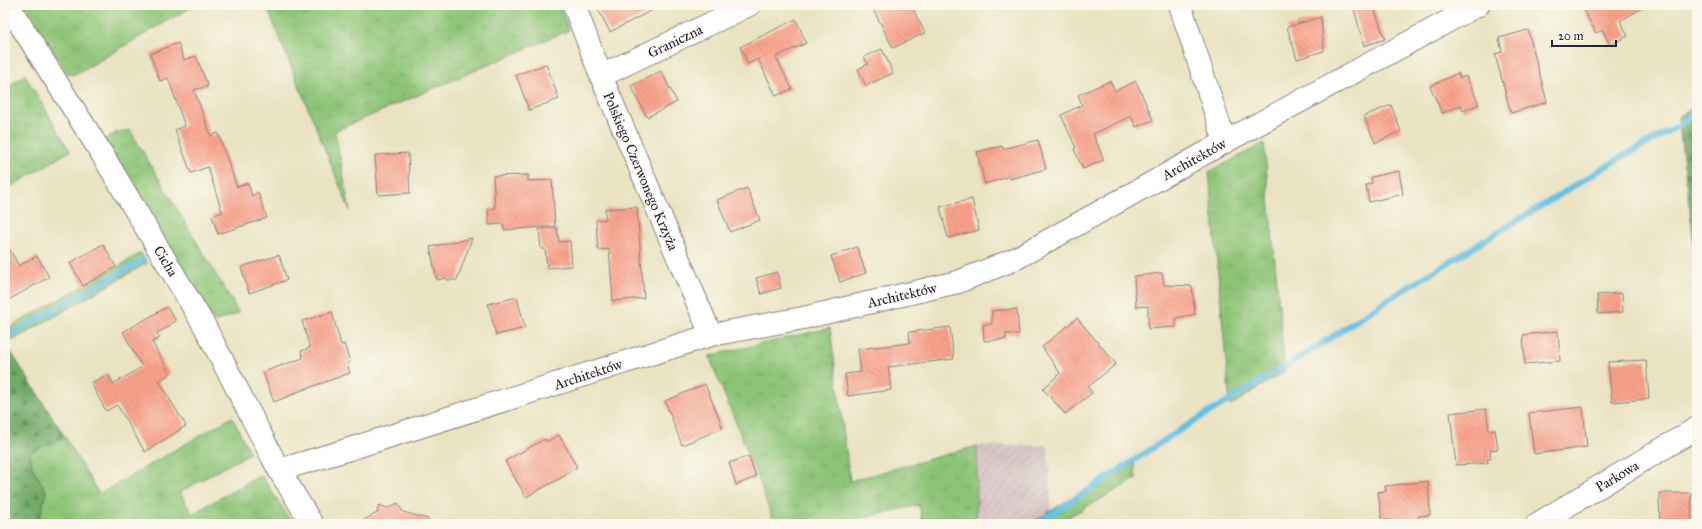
<svg xmlns="http://www.w3.org/2000/svg" width="1702" height="529" font-family="'IM FELL Great Primer',serif">
	<style>
		.industrial { fill: url(#industrial-furrows) }
		.grass { fill: url(#grass-tufts); stroke: #577258 }
		.forest { fill: url(#forest-firs); stroke: #4a6651 }
		.lines { fill: none; stroke-linecap: round; stroke-linejoin: round }
		.stream { stroke: #65bfe2; stroke-width: 6 }
		.building { fill: url(#building-back-hatch) }
		.street-casing { stroke: #86827e; stroke-width: 24 }
		.street { stroke: #fff; stroke-width: 22 }
		.labels { text-anchor: middle; stroke-width: 3; stroke-linejoin: round; paint-order: stroke }
		.street-label { font-size: 14px; fill: #22223b; stroke: #fbf7ec }
	</style>
	<defs>
		<pattern id="industrial-furrows" width="10" height="10" patternUnits="userSpaceOnUse"><rect width="10" height="10" fill="#d2bfc0"/><path d="M-1 1l2-2M0 10L10 0M9 11l2-2" fill="none" stroke="#b4a4a6"/></pattern>
		<pattern id="grass-tufts" width="24" height="20" patternUnits="userSpaceOnUse"><rect width="24" height="20" fill="#8cc376"/><path d="M3 7l-1-3M5 7V3M7 7l1-3M15 17l-1-3M17 17v-4M19 17l1-3" fill="none" stroke="#78a767"/></pattern>
		<pattern id="forest-firs" width="22" height="20" patternUnits="userSpaceOnUse"><rect width="22" height="20" fill="#71a967"/><path d="M5 1l3.5 6h-7zM16 11l3.5 6h-7z" fill="#5c8956"/></pattern>
		<pattern id="building-back-hatch" width="6" height="6" patternUnits="userSpaceOnUse"><rect width="6" height="6" fill="#f8a18a"/><path d="M-1 5l2 2M0 0l6 6M5-1l2 2" fill="none" stroke="#d48a78"/></pattern>
	</defs>
	<rect width="100%" height="100%" fill="#fbf7ec"/>
	<filter id="ink" filterUnits="userSpaceOnUse"><feTurbulence type="fractalNoise" baseFrequency=".025" numOctaves="2"/><feDisplacementMap in="SourceGraphic" scale="8" xChannelSelector="R" yChannelSelector="G"/><feConvolveMatrix kernelMatrix="1 2 1 2 8 2 1 2 1" color-interpolation-filters="sRGB"/></filter>
	<filter id="wash" filterUnits="userSpaceOnUse"><feTurbulence type="fractalNoise" baseFrequency=".012" numOctaves="4" result="noise"/><feDisplacementMap in="SourceGraphic" scale="16" xChannelSelector="R" yChannelSelector="G"/><feGaussianBlur stdDeviation="0.9" result="paint"/><feColorMatrix in="noise" values="0 0 0 0 0 0 0 0 0 0 0 0 0 0 0 0 0 1.4 0 .05"/><feComposite in="paint" operator="in"/></filter>
	<g filter="url(#wash)">
		<rect width="100%" height="100%" fill="#e9e3c2"/>
		<path class="industrial" d="M1048,445l3,66 -22,13h-53l1,-78z"/>
		<path class="grass" d="M22,5h173l-117,68 -9,2z
			M266,5h293l10,25 -234,101 15,80z
			M25,75l45,76 -65,39v-101z
			M130,130l109,183 -25,9 -38,-66 -72,-116 13,-8z
			M1264,143l21,228 -55,35 -21,-234z
			M141,253l6,10 -142,82v-15z
			M830,328l20,153 127,-35 -1,78h-53l-4,-19 -61,14 1,5h-85l-14,-41 -51,-127z
			M232,417l18,36 -70,39 12,22 69,-39 32,49h-257l5,-11 5,-22 -14,-24 -2,-15 35,-15 34,57z
			M1134,460l2,19 -80,45h-27z"/>
		<path class="forest" d="M1697,105v163l-19,-151z
			M6,344l59,93 -35,15 2,15 14,24 -5,22 -5,11h-31z"/>
		<g class="lines">
			<path class="stream" d="M5,338l138,-78
				M1037,524l143,-94 135,-82 72,-48 233,-142 48,-26 29,-19"/>
		</g>
		<g id="blocks">
			<path class="building" d="M596,5h66l-52,27z
				M871,5h40l14,28 -32,15z
				M1353,5h20l12,34 -21,7z
				M1581,5h67l-28,16 8,15 -18,9 -7,-15 -7,3z
				M1321,17l3,34 -27,8 -10,-32z
				M796,19l10,24 -30,14 16,32 -16,7 -18,-37 -10,5 -8,-17z
				M1528,30l19,72 -36,11 -16,-59 7,-2 -3,-14z
				M178,43l6,17 12,-4 12,30 -14,4 17,46 7,-3 19,54 11,-4 4,13 6,-4 9,26 -49,16 -6,-18 10,-4 -14,-45 -17,6 -16,-43 10,-4 -17,-48 -8,3 -10,-27z
				M882,49l11,24 -27,13 -8,-17 10,-5 -4,-7z
				M546,64l13,35 -30,11 -13,-35z
				M661,71l16,31 -30,15 -16,-31z
				M1458,73l2,5 6,-2 13,28 -16,7 -2,-6 -19,8 -12,-27z
				M1110,81l5,10 21,-10 17,39 -17,7 -5,-11 -38,18 11,26 -21,9 -9,-20 2,-1 -15,-33 21,-10 -4,-10z
				M1391,105l10,26 -26,12 -11,-27z
				M1038,140l8,29 -36,10v-3l-25,8 -8,-32 25,-6 1,3z
				M408,153l2,40 -32,2 -3,-40z
				M1399,171l4,23 -34,8 -3,-17 6,-2 -1,-6z
				M528,175v6l24,-1 3,46 -51,4 -1,-6 -14,1 -1,-16 7,-1 -2,-32z
				M747,188l13,32 -30,12 -13,-32z
				M972,199l7,31 -31,8 -8,-31z
				M637,207l7,91 -31,3 -4,-52 -11,1 -2,-30 10,-1 -1,-10z
				M557,228l2,14 11,-1 2,25 -25,2 -2,-19h-4l-2,-20z
				M472,238l-15,42h-9l-3,-2 -8,2 -7,-33z
				M5,241l14,25 18,-10 12,21 -44,25z
				M103,244l13,23 -33,19 -13,-23z
				M857,247l9,26 -26,9 -9,-26z
				M279,255l8,25 -38,13 -8,-26z
				M777,272l4,16 -20,6 -5,-16z
				M1162,273l2,12 28,1 3,28 -19,4v9l-28,2v-23l-12,1 -2,-31z
				M1622,293l1,19 -25,2 -1,-19z
				M517,297l8,31 -29,7 -8,-31z
				M167,307l9,14 -7,4 1,1 -13,7 3,5 -8,4 18,32 -11,7 27,45 -41,26 -28,-47 -11,6 -15,-28 17,-9 5,10 29,-17 -19,-35z
				M1017,309l2,25h-13v5l-22,2 -1,-16 9,-1v-13z
				M332,312l9,33 3,-1 6,18 -3,2 3,9 -56,20v1l-20,8 -11,-30 40,-14 -2,-7 9,-3 -8,-27z
				M1077,318l39,46 -28,23 4,6 -27,21 -22,-25 17,-16 -18,-26z
				M950,327l4,32 -66,8 3,23 -43,6 -3,-22 16,-2 -3,-23 52,-6 -1,-11z
				M1558,331l2,30 -35,3 -2,-29z
				M1646,360l3,39 -37,3 -4,-40z
				M705,384l18,44 -41,17 -17,-44z
				M1583,407l4,40 -53,7 -5,-41z
				M1486,409l3,21 6,-1 3,20 -8,1 1,9h-4l1,4 -32,2 -6,-52z
				M559,435l18,32 -12,7 1,1 -40,22 -21,-36 40,-22 1,3z
				M749,456l7,21 -20,8 -7,-22z
				M1428,481l2,34 -12,1 1,8h-29l-1,-4 -7,1 -4,-29 8,-1 -1,-5z
				M1659,493h32l1,31h-32z
				M398,503l5,9 25,7 -1,5h-70l20,-11 2,-8 9,3z"/>
		</g>
	</g>
	<g filter="url(#ink)">
		<use href="#blocks" fill-opacity="0" stroke="#86827e" stroke-width="1"/>
		<g class="lines">
			<defs>
				<path id="street" d="M8,5l94,149 102,171 75,145 33,54
					M574,5l27,71 110,259
					M1180,5l45,137
					M601,76l148,-71
					M279,470l61,-18 371,-117 92,-17 155,-36 57,-23 210,-117 253,-137
					M1537,524l160,-96"/>
			</defs>
			<use href="#street" class="street-casing"/>
			<use href="#street" class="street"/>
		</g>
	</g>
	<g class="labels">
		<g class="street-label">
			<text transform="translate(675 41) rotate(-26)" y="5">Graniczna</text>
			<text transform="translate(1194 159) rotate(-29)" y="5">Architektów</text>
			<text transform="translate(641 171) rotate(67)" y="5">Polskiego Czerwonego Krzyża</text>
			<text transform="translate(166 261) rotate(59)" y="5">Cicha</text>
			<text transform="translate(902 295) rotate(-13)" y="5">Architektów</text>
			<text transform="translate(588 374) rotate(-18)" y="5">Architektów</text>
			<text transform="translate(1617 476) rotate(-31)" y="5">Parkowa</text>
		</g>
	</g>
	<rect width="1702" height="529" fill="none" stroke="#fbf7ec" stroke-width="20"/>
	<path d="M1552 40v6h64v-6" fill="none" stroke="#22223b" stroke-width="2"/>
	<text x="1558" y="40" font-size="12" fill="#22223b" stroke="#fbf7ec" stroke-width="3" paint-order="stroke">20 m</text>
</svg>
